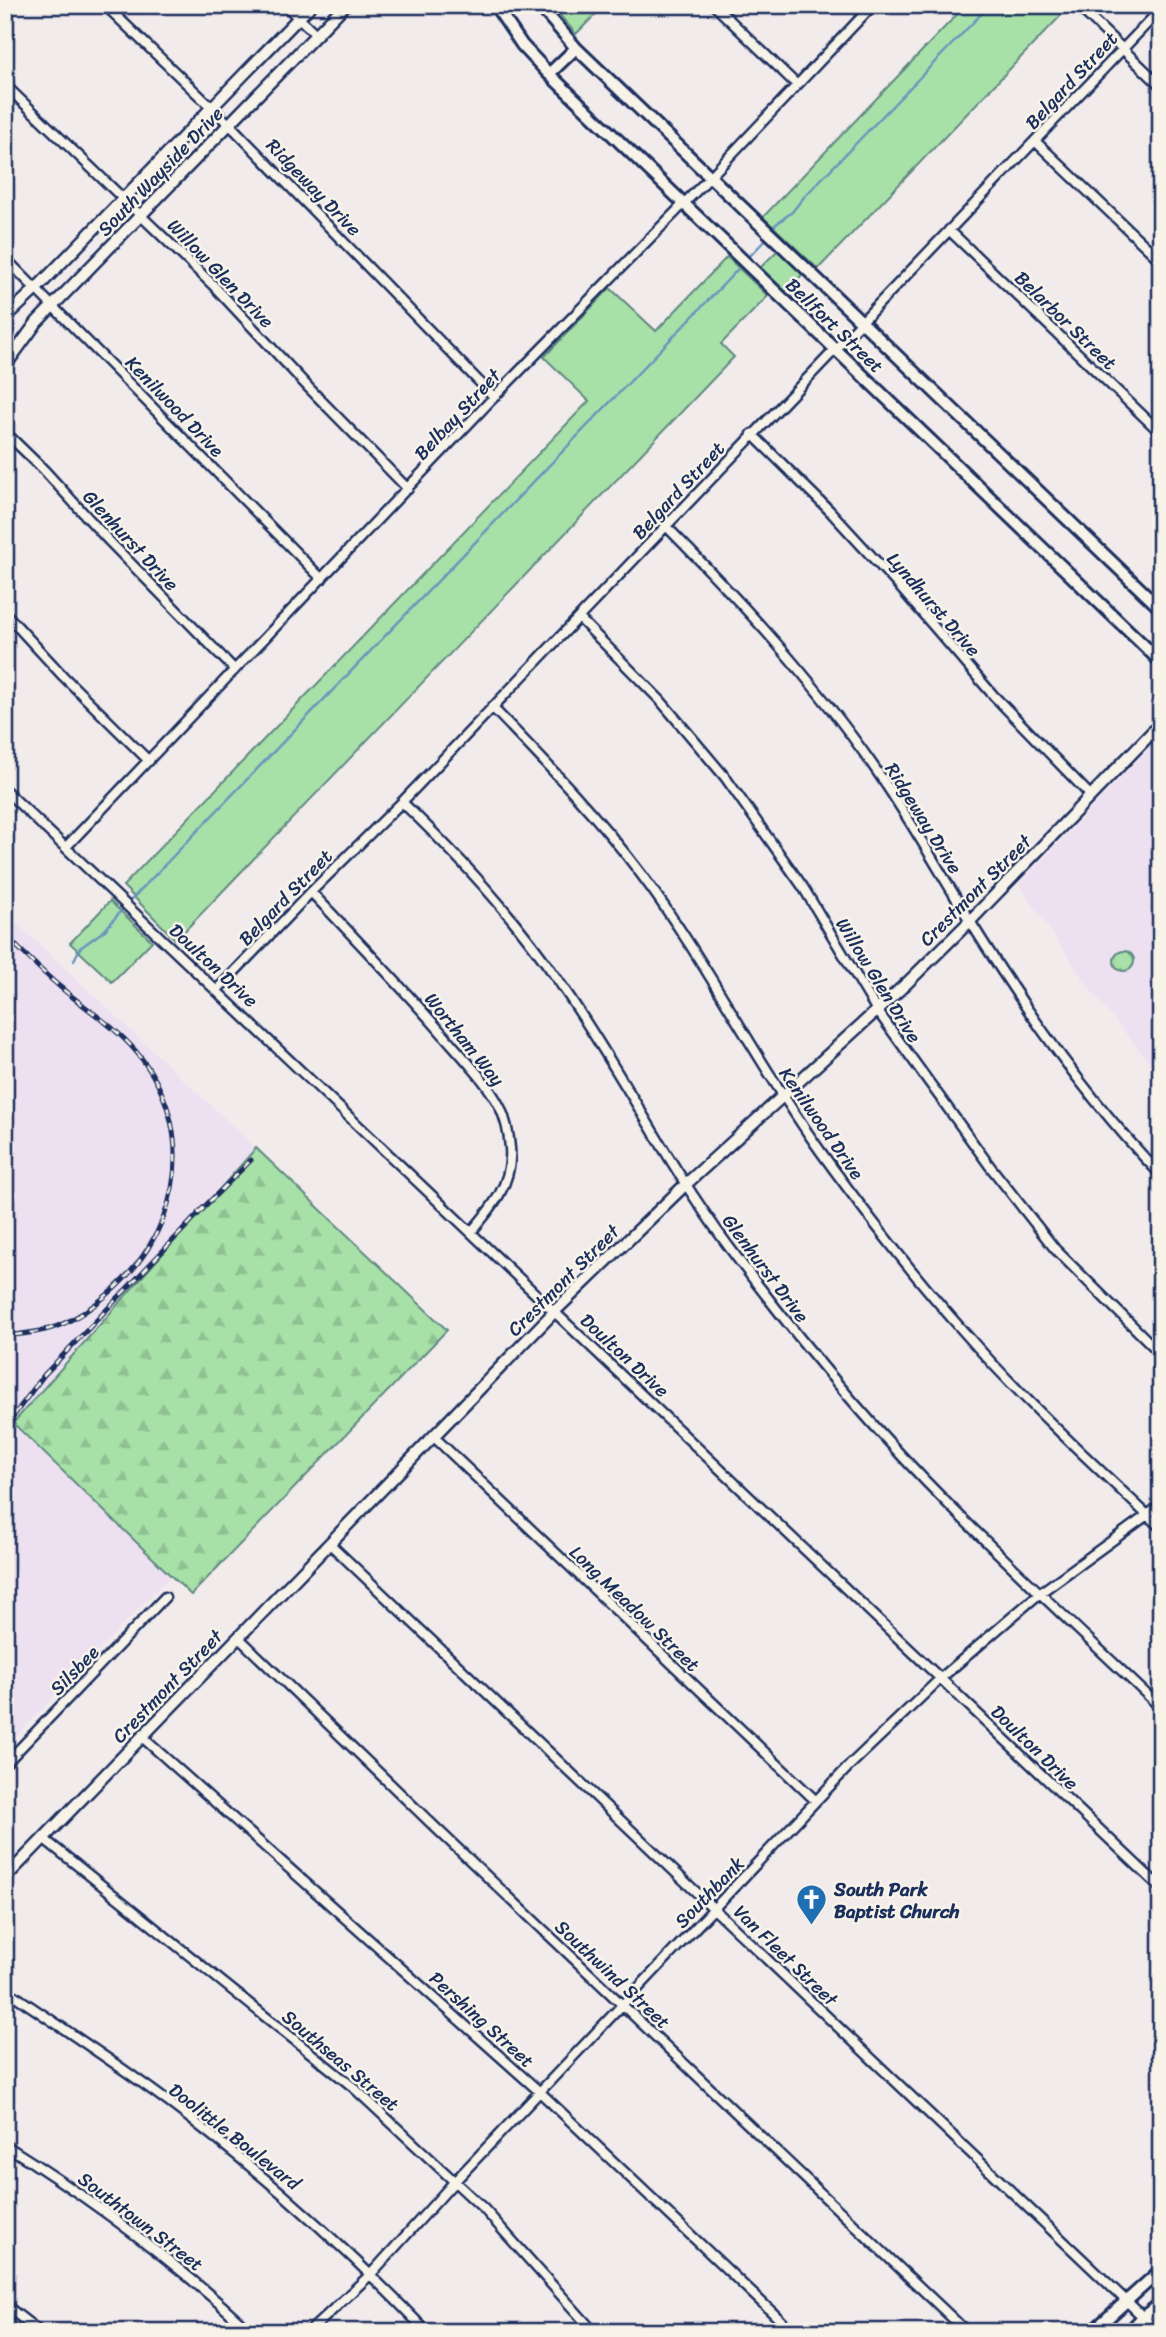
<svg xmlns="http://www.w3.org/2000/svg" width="1166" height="2337" font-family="Sriracha,sans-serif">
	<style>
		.built { fill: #ede1f1 }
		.grass { fill: #a7e1a7; stroke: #618882; stroke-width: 2 }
		.forest { fill: url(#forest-firs); stroke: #618882; stroke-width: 2 }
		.park { fill: url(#park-tufts); stroke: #618882; stroke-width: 2 }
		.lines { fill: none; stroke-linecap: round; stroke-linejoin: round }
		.stream { stroke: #6796bd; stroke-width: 2.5 }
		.minor-casing { stroke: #1b2f5e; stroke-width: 13 }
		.tertiary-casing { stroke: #1b2f5e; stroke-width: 15 }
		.secondary-casing { stroke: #1b2f5e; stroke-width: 16 }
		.minor { stroke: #f7f3e8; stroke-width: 8 }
		.tertiary { stroke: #f7f3e8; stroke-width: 10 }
		.secondary { stroke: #f7f3e8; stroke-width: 10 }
		.rail-casing { stroke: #1b2f5e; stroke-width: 5 }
		.rail { stroke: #f7f3e8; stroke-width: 2.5; stroke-dasharray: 8; stroke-linecap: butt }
		.labels { text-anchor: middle; stroke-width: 5; stroke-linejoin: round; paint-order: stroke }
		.street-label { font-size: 19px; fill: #1b2f5e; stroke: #f7f3e8 }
		.poi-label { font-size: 19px; font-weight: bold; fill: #1b2f5e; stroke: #f7f3e8; text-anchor: start }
	</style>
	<defs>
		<pattern id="forest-firs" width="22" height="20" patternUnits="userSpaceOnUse" patternTransform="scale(1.75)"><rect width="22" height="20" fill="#a7e1a7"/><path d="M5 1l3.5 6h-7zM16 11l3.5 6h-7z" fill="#8fc192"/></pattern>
		<pattern id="park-tufts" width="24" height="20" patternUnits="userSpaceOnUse" patternTransform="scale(1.75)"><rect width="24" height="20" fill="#a7e1a7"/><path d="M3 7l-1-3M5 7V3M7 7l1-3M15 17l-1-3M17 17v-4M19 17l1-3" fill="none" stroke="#8fc192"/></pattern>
	</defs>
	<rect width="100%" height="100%" fill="#f2ebec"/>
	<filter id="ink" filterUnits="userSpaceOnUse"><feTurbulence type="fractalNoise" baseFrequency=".0143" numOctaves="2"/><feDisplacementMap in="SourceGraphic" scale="14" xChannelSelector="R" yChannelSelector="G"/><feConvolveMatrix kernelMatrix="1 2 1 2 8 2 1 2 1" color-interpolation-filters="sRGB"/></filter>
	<g filter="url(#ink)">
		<path class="built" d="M1161,735v342l-67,-82 -75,-111z
			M5,912l251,236 -243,275 158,152 -166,173z"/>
		<path class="grass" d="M551,5h54l-29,29z
			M966,5h105l-253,264 -55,-52z
			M778,250l25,24 -19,19 -25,-24z
			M727,257l41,39 -47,48 13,13 -558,583 -53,-54 466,-485 -45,-44 66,-69 46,43z
			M110,901l42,40 -40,41 -42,-39z"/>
		<path class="forest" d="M256,1148l191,182 -256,265 -178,-172z"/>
		<path class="park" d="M1114 961a10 10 0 1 1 20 0a10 10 0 1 1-20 0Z"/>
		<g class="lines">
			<path class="stream" d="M774,231l1,-6 17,-13 12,-15 186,-192
				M747,259l22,-23
				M129,902l614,-638
				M74,960l6,-12 25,-18 19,-23"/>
			<defs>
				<path id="minor" d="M105,5l130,125 259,267
					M285,5l32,30
					M714,5l83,80
					M1077,5l84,81
					M5,85l208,200 96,103 99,101
					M1035,141l126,120
					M949,230l212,203
					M5,258l317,321
					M5,432l39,38 65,71 125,128
					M752,434l77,76 69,75 96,111 97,100
					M666,526c75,76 147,153 208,241 35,50 64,102 96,154 55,89 117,178 191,254
					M5,613l58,63 86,85
					M579,618l81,82 65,77 78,110 73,122 113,156 66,84 106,105
					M492,707c52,54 104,107 149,167 67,89 116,189 180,278 45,62 92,123 143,180 61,70 130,132 197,196
					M5,790l1156,1098
					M402,802c59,56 114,116 160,184 59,85 105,178 167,261 68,91 141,179 221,259 69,69 141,135 211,202
					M66,847l428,-450 216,-220 163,-172
					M311,892c44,46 88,92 130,140 20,23 45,48 59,75 6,13 9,28 10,41 3,35 -18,60 -39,84
					M217,990l94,-98 91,-90 759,-793
					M433,1436l383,365
					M330,1544l829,788
					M238,1637l199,192 530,503
					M142,1737l399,356 252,239
					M5,1764l160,-167
					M43,1838l310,249 131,122 110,123
					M5,1989c69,47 140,93 205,145 78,61 149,127 217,198
					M5,2145c88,55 170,116 246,187
					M5,2305l35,27
					M309,2332l62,-58 84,-93 396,-417 90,-86 99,-85 121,-88"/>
				<path id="tertiary" d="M5,318l32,-30 274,-283
					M5,366l32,-44 308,-317
					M5,1878l550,-567 130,-126 222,-202 63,-62 191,-198"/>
				<path id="secondary" d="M495,5l27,40 27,29 612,588
					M539,5l37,43 585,561
					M549,74l27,-26
					M1092,2332l69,-62
					M1129,2332l14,-15 18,-14"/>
			</defs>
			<use href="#minor" class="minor-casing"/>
			<use href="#tertiary" class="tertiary-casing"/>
			<use href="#secondary" class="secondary-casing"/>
			<use href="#minor" class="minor"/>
			<use href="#tertiary" class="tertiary"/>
			<use href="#secondary" class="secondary"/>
			<defs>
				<path id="rail" d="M5,935c18,17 35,35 54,51 28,24 61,43 83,73 59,80 35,181 -40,240 -15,12 -31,23 -50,29 -15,5 -31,6 -47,8
					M198,1213l53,-53
					M5,1427l39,-52 160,-167"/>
			</defs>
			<use href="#rail" class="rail-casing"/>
			<use href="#rail" class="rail"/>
		</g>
	</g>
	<defs>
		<symbol id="church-pin" viewBox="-11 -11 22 30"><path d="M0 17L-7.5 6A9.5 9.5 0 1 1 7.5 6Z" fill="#1f6fb2" stroke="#f7f3e8"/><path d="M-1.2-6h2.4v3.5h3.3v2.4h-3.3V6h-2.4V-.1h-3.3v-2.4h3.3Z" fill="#fff"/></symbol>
	</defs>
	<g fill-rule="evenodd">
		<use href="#church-pin" x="794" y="1882" width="35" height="47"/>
	</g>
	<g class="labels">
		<g class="street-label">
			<text transform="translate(1071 80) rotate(-47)" y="7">Belgard Street</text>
			<text transform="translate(160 171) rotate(-46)" y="7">South Wayside Drive</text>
			<text transform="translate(314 187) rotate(46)" y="7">Ridgeway Drive</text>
			<text transform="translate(221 273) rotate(46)" y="7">Willow Glen Drive</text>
			<text transform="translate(1066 320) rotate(44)" y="7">Belarbor Street</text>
			<text transform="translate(835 325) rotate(44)" y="7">Bellfort Street</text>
			<text transform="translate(175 406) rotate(46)" y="7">Kenilwood Drive</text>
			<text transform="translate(457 414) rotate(-47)" y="7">Belbay Street</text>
			<text transform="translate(678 490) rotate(-47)" y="7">Belgard Street</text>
			<text transform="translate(131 540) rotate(47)" y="7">Glenhurst Drive</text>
			<text transform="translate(934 604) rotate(49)" y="7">Lyndhurst Drive</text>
			<text transform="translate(924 818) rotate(58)" y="7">Ridgeway Drive</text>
			<text transform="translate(975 890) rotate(-45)" y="7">Crestmont Street</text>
			<text transform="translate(285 897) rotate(-46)" y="7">Belgard Street</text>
			<text transform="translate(214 965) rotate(43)" y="7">Doulton Drive</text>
			<text transform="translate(879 980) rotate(58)" y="7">Willow Glen Drive</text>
			<text transform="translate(465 1039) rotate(51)" y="7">Wortham Way</text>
			<text transform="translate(822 1123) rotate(55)" y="7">Kenilwood Drive</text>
			<text transform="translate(766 1268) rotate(53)" y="7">Glenhurst Drive</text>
			<text transform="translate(563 1280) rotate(-45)" y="7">Crestmont Street</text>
			<text transform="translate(625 1355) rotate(43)" y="7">Doulton Drive</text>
			<text transform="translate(635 1608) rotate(44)" y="7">Long Meadow Street</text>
			<text transform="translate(74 1670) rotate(-46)" y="7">Silsbee</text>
			<text transform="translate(167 1686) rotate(-46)" y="7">Crestmont Street</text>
			<text transform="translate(1035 1747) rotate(44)" y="7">Doulton Drive</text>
			<text transform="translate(709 1892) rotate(-46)" y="7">Southbank</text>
			<text transform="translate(786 1955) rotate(44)" y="7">Van Fleet Street</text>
			<text transform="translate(613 1974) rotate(43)" y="7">Southwind Street</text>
			<text transform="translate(482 2019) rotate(42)" y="7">Pershing Street</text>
			<text transform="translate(341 2060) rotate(40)" y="7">Southseas Street</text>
			<text transform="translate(235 2136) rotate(38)" y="7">Doolittle Boulevard</text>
			<text transform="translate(141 2221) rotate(37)" y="7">Southtown Street</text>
		</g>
		<g class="poi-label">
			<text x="834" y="1896">South Park<tspan x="834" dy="22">Baptist Church</tspan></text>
		</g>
	</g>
	<rect width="1166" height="2337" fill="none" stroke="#f7f3e8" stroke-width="28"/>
	<rect x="14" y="14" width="1138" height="2309" fill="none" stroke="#1b2f5e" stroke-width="2.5" filter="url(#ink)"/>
</svg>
